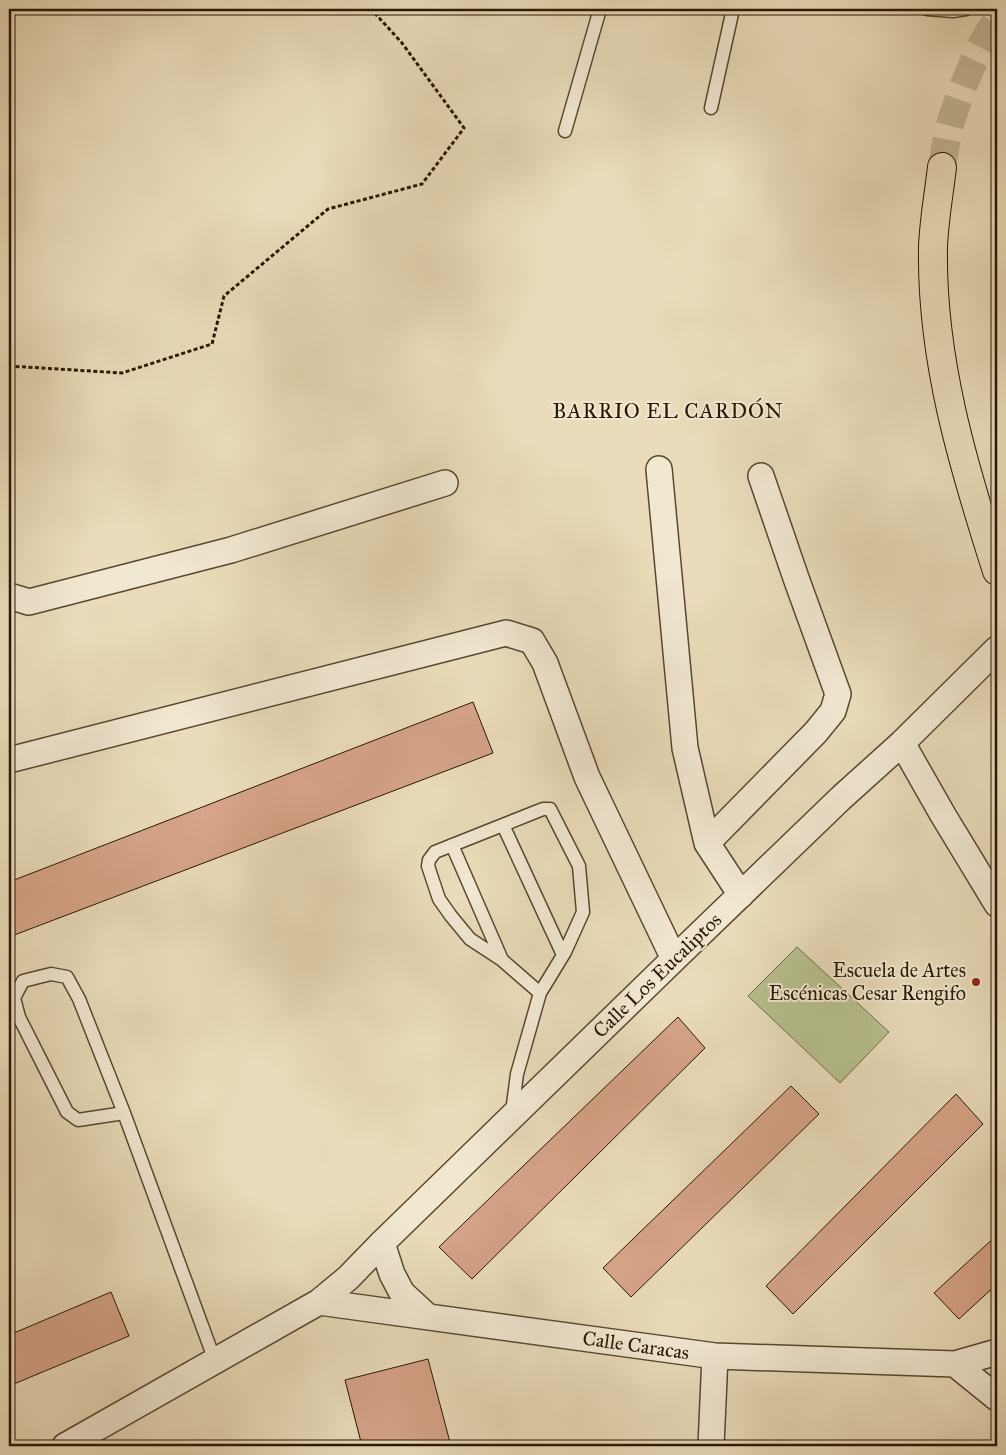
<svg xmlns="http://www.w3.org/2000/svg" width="1006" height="1455" font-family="'IM FELL Great Primer',serif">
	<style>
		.green { fill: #b7c08f; stroke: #706c48 }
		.building { fill: #d6a488; stroke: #281702 }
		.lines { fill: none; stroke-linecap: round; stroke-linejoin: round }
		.highway-tunnel { stroke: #c3b595; stroke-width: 28; stroke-dasharray: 28 14; stroke-linecap: butt }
		.lane-casing { stroke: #584830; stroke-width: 15 }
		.street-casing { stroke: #584830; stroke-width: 28 }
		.highway-casing { stroke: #281702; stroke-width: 30 }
		.path { stroke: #281702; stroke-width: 3; stroke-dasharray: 4 2.5; stroke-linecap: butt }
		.lane { stroke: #f1e8d2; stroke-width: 12 }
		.street { stroke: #f1e8d2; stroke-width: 25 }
		.highway { stroke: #eadcba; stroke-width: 28 }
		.poi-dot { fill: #8f2418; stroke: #f1e8d2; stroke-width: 2 }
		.labels { text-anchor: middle; stroke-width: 4; stroke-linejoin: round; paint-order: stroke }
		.poi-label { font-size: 20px; fill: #281702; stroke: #f1e8d2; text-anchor: end }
		.street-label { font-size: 20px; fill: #281702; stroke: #f1e8d2 }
		.neighbourhood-label { font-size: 21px; letter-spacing: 1px; fill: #281702; stroke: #f1e8d2 }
	</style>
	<rect width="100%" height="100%" fill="#eadcba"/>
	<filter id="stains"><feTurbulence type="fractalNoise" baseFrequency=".004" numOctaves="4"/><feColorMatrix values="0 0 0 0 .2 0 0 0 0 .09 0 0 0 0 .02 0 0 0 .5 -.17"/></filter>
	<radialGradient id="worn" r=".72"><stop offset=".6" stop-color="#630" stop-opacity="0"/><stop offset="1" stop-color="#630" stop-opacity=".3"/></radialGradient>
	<path class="green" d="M797,947l92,85 -49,51 -92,-87z"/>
	<path class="building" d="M473,702l20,51 -484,184v-55z
		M678,1017l27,31 -233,231 -33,-32z
		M791,1086l28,28 -188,183 -28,-29z
		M956,1094l27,30 -190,190 -27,-28z
		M997,1235v49l-38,35 -25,-26z
		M111,1292l18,44 -120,50v-51z
		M428,1359l23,87h-89l-17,-66z"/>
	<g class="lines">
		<path class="highway-tunnel" d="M942,167c3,-16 5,-34 10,-49 10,-30 26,-73 45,-98"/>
		<defs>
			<path id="lane" d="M927,9l26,2 13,-2
				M711,108l22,-99
				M565,131l35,-122
				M503,825l60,130
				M452,845l50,115
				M512,1112l5,-38 23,-81 25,-41 18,-40 -4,-46 -29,-57h-7l-108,43 -6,8 -1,6 11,33 12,17 19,23 32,21 38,33
				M124,1113l-46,7 -11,-8 -48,-95 -5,-19 9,-17 28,-7 16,3 12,22 45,114 91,248"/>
			<path id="street" d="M659,469l26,279 22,95 34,52
				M9,596l20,6 202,-52 214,-67
				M902,743l41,72 54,89
				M9,760l497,-127 26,8 13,22 42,114 87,182
				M707,843l109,-111 17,-21 5,-17 -42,-116 -35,-102
				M382,1243l10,31 10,19 26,24
				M319,1302l396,54 240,8 42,-12
				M955,1364l42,34
				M65,1446l254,-144 29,-24 34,-35 292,-284 167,-161 61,-55 95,-94
				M711,1446l4,-90"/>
			<path id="highway" d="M942,167c-3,26 -8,53 -9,80 -2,112 30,218 64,324"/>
		</defs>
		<use href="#lane" class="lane-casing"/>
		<use href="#street" class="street-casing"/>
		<use href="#highway" class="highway-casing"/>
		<path class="path" d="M9,366l113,7 90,-29 12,-48 104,-87 94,-25 42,-56 -62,-85 -31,-34"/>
		<use href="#lane" class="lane"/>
		<use href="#street" class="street"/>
		<use href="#highway" class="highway"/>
	</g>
	<circle class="poi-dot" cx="976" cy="982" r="5"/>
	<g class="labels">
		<g class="poi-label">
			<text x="966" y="977">Escuela de Artes<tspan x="966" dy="23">Escénicas Cesar Rengifo</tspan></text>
		</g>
		<g class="street-label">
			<text transform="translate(657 975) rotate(-44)" y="7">Calle Los Eucaliptos</text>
			<text transform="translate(636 1345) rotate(8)" y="7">Calle Caracas</text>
		</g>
		<g class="neighbourhood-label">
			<text x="668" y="418">BARRIO EL CARDÓN</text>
		</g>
	</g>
	<rect width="1006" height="1455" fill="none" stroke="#eadcba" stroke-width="30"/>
	<rect x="10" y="10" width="986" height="1435" fill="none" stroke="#281702" stroke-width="2.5"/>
	<rect x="15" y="15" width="976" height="1425" fill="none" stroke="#281702"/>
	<rect width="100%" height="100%" filter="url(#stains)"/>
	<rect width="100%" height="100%" fill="url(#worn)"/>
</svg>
